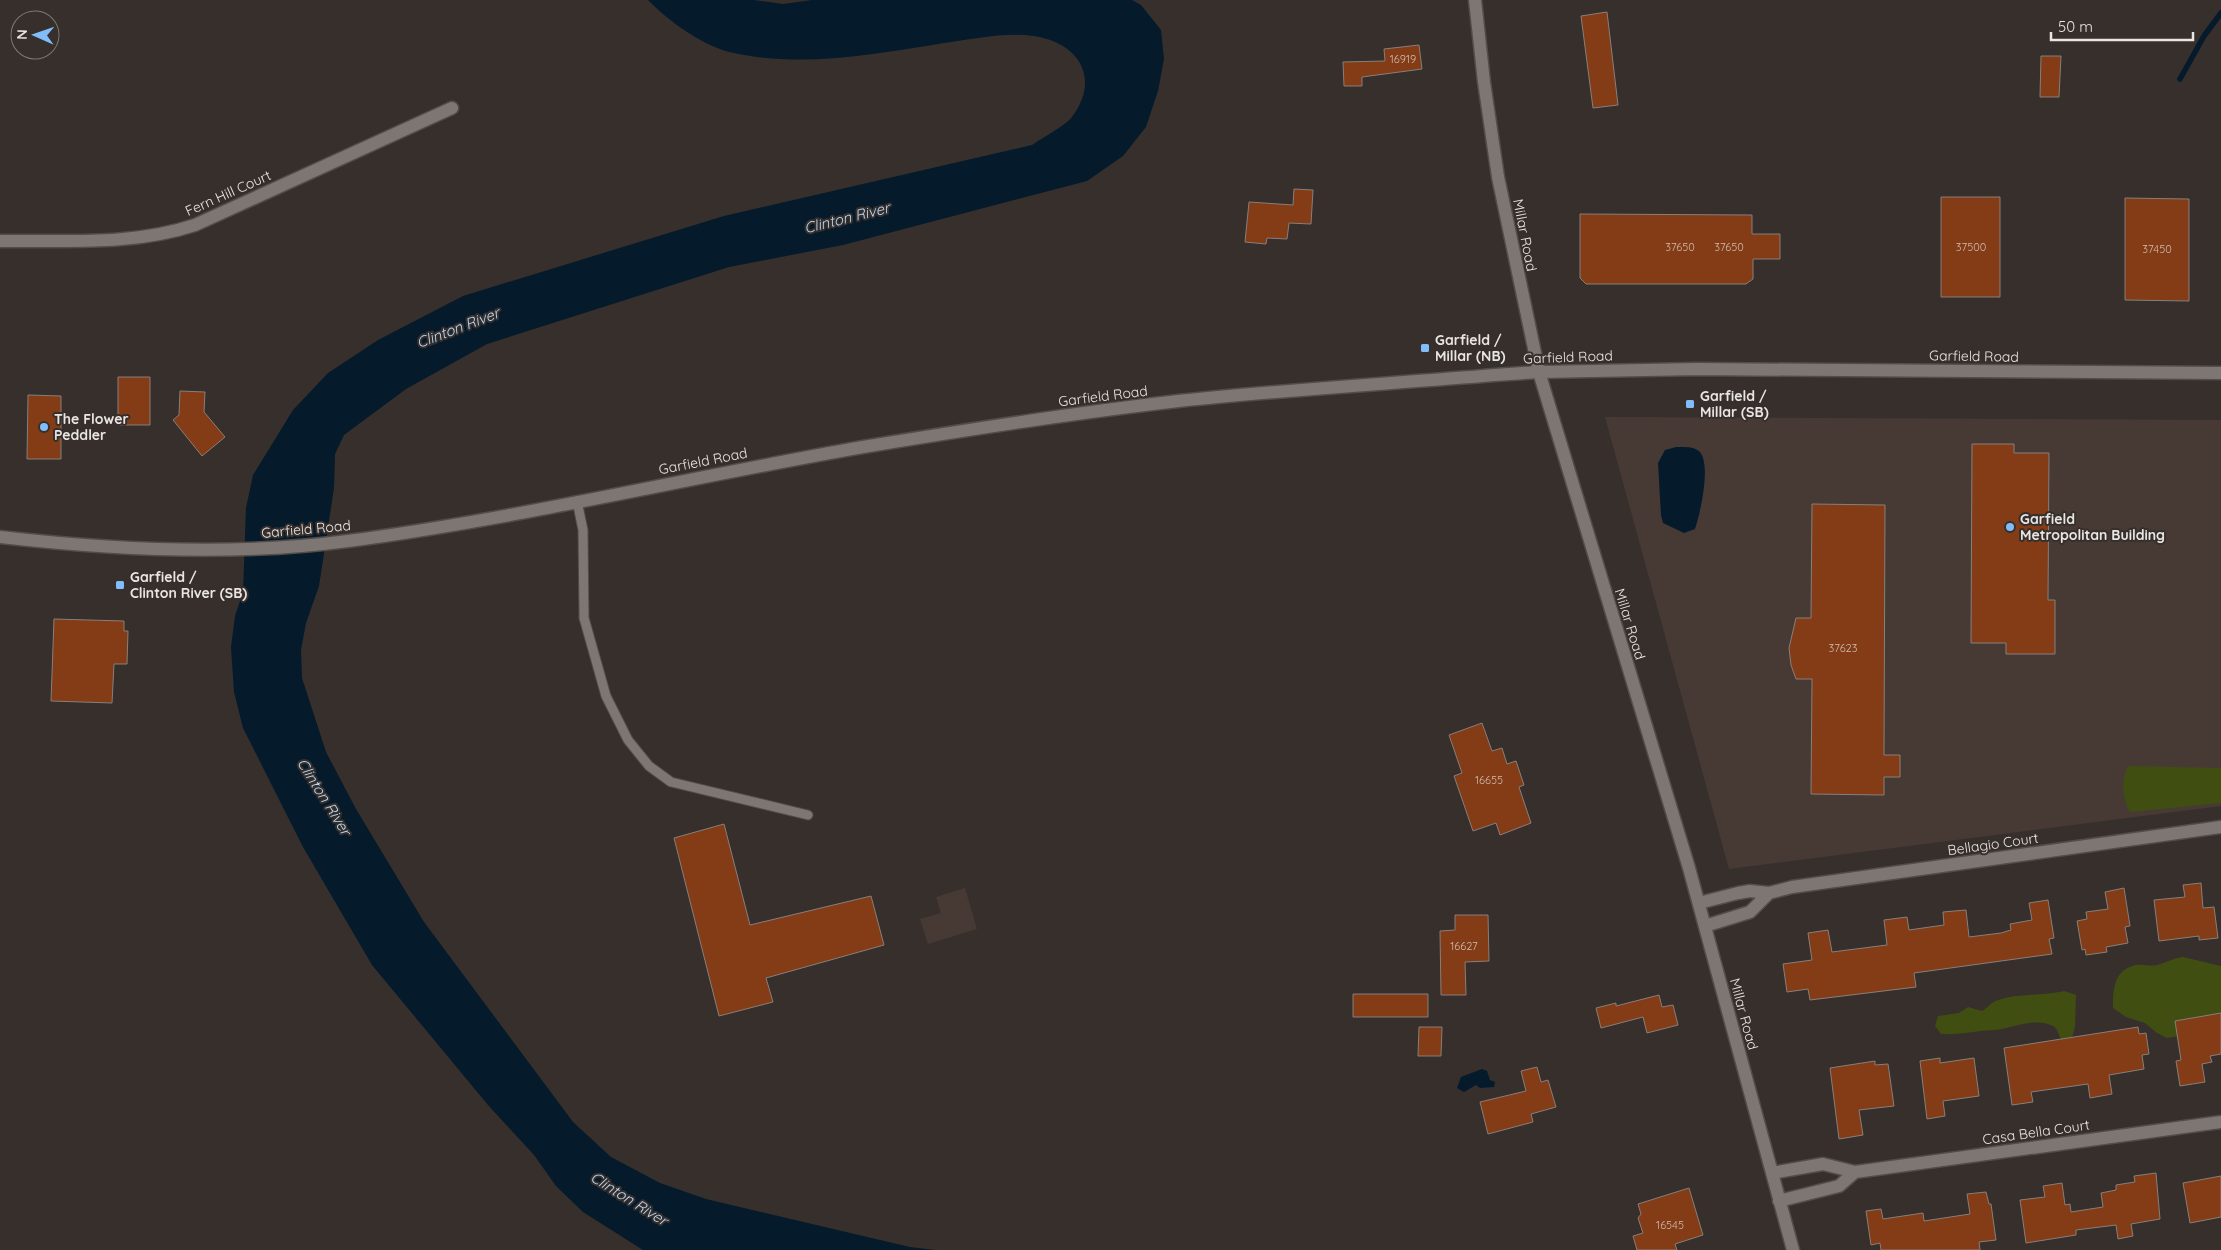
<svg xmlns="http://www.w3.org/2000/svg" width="2221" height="1250" font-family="Quicksand,sans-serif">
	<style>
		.built { fill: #473a35 }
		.green { fill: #414e12 }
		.water { fill: #051a2b }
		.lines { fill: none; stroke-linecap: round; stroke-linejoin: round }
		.stream { stroke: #051a2b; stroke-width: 5.5 }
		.building { fill: #833c16; stroke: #877f7c }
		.lane-casing { stroke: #524d4a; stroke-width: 11 }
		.street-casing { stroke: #524d4a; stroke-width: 15 }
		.secondary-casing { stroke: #524d4a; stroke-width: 15 }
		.lane { stroke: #7e7672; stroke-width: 9 }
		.street { stroke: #7e7672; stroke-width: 12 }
		.secondary { stroke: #7e7672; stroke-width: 12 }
		.poi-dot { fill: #80bdfa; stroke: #362f2c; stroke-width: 2 }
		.labels { text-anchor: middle; stroke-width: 4; stroke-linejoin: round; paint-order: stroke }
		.number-label { font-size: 11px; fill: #d0bbb0 }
		.street-label { font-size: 14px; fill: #e9e5e3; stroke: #362f2c }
		.poi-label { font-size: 14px; font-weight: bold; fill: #e9e5e3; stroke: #362f2c; text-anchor: start }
		.water-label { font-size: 15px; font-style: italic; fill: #b7d9f7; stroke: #362f2c }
	</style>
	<rect width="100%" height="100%" fill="#362f2c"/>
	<path class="built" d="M1605,417l616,3v386l-492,63z
		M965,888l12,41 -49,15 -8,-25 21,-6 -5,-16z"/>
	<path class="green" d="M2128,766l93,2v35l-91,9c-8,-12 -9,-34 -2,-46z
		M2183,957l38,9v63l-54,9 -10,-5 -12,-10 -19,-6 -13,-9c0,-16 0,-37 20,-42 7,-3 16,1 24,-1 9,-2 16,-7 26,-8z
		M2064,991l12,4 -1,32 -4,14 -9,1c-3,-5 -4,-14 -9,-16 -19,-10 -42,4 -61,4 -17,1 -34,5 -51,4l-6,-8 3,-10 21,-3 9,-6 14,4c6,-3 9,-9 16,-11 22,-7 45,-4 66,-9z"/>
	<path class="water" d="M648,0h106l29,4 29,-4h320l9,5 20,25 3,29 -6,32 -12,36 -23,29 -36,25 -244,64 -114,22 -242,77 -81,45 -62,46 -9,19 -1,34 -15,98 -13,37 -5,27 1,28 24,74 30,57 68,113 149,200 38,35 49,26 46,16 204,48 25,3h-292l-60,-38 -27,-26 -22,-31 -46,-50 -116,-140 -69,-118 -60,-119 -9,-36 -3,-45 4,-31 8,-24 3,-84 7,-33 40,-65 35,-37 50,-33 85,-44 261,-80 308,-71c10,-7 33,-19 40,-28 29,-39 7,-74 -38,-81 -29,-4 -60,3 -90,7 -68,11 -141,25 -210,10 -28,-5 -66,-32 -86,-53z
		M1676,447c7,0 17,-1 23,4 13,12 1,63 -4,78l-11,4 -21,-10 -2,-8 -3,-52 7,-13z
		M1482,1069l5,2 3,9 5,2 -1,5 -14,1 -4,-3 -12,7 -7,-4 4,-11z"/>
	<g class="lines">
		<path class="stream" d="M2180,79l24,-43 17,-23"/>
	</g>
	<path class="building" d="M1607,12l11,93 -25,3 -12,-92z
		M1419,45l3,24 -60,8v9h-18l-1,-24 42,-1 -1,-12z
		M2041,56h20l-2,41h-19z
		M1294,189l19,1 -2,34 -22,-1 -2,16 -20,-1 -1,6 -21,-2 4,-40 44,3z
		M1941,197h59v100h-59z
		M2125,198l64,1v102l-64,-1z
		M1580,214l172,1v19h28v25h-27v20l-7,5h-160l-6,-6z
		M118,377h32v48h-32z
		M180,391l25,1 -1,20 21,25 -23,19 -29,-36 6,-5z
		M28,395l33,1v63h-34z
		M1972,444h42v9h35l-1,147h7v54h-49v-11h-35z
		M1812,504l73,1 -1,250h16v22h-16v18l-73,-1 1,-115h-16l-5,-14 -2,-17 7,-30h15z
		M54,619l70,2v10h4l-1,33h-13l-2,39 -61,-2z
		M1482,723l10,28 10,-3 5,16 9,-3 8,24 -5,2 12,36 -31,12 -4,-12 -23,8 -19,-55 8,-3 -13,-38z
		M724,824l26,101 121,-29 13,49 -118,33 7,24 -54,14 -45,-178z
		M2201,883l2,25 11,-1 4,31 -19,2v-4l-40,5 -5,-41 31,-3 -2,-12z
		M2124,888l6,38 -5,1 3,16 -22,4 1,5 -21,3 -1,-6 -3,1 -5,-29 10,-2 -1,-7 22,-3 -3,-17z
		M2048,900l6,38 -5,1 3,15 -138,19 2,14 -106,13 -2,-11 -21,3 -4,-28 29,-4 -4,-27 20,-3 4,22 55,-7 -3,-25 23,-3 2,13 35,-5 -1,-13 23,-2 3,27 32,-4 10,-3 -1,-6 22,-4 -3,-17z
		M1455,915h33l1,46 -24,1 1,33h-25l-1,-64 15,-1z
		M1353,994h75v23h-75z
		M1659,995l3,12 11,-2 5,20 -31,8 -4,-16 -42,11 -5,-20 20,-5v3z
		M2221,1013v41l-11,2 2,6 -10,2 3,18 -25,4 -4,-25 5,-1 -6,-39z
		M1419,1027h23l-1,29h-23z
		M2138,1027l1,7 7,-1 3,21 -7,1 2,14 -35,6 3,19 -22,4 -2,-14 -57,8 2,10 -21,3 -8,-57z
		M1940,1058v5l34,-5 5,38 -36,5 2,15 -18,3 -7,-58z
		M1875,1061v4l13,-1 6,42 -35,4 4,25 -24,4 -9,-71z
		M1537,1067l4,15 7,-2 8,27 -25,7 2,8 -45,12 -8,-32 46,-11 -5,-20z
		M2156,1173l4,46 -29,5 2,12 -15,3 -2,-14 -40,5v5l-50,8 -6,-43 25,-3 -2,-11 19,-3 3,22 5,-1 1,8 32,-5 -2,-14 15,-3v-5l19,-3 -1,-6z
		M2221,1176v41l-31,6 -7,-40z
		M1689,1188l14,47 -28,9 2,6h-40l-4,-14 10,-3 -5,-15 3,-4 -3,-10z
		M1986,1192l3,12h2l5,36 -17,2 1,8h-99l-1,-7 -9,2 -5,-34 15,-2 2,10 40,-6 1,8 46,-7 -3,-20z"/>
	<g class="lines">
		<defs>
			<path id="lane" d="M577,501l6,29 1,88 22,78 22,44 21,26 22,16 137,33"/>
			<path id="street" d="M1475,0l9,82 14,95 41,195 150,496 104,382
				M0,241c65,-1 132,5 195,-16l257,-117
				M1699,903l39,-10 12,-2 19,2 23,-6 429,-60
				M1705,926l45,-14 19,-19
				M1772,1173l51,-9 32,8 366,-50
				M1779,1201l60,-15 16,-14"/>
			<path id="secondary" d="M0,537c113,13 235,19 348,4 173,-23 343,-64 515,-94 102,-17 204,-33 307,-45 108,-12 217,-18 325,-27l44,-3 159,-3 523,4"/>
		</defs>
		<use href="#lane" class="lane-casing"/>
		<use href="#street" class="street-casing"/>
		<use href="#secondary" class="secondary-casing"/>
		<use href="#lane" class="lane"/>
		<use href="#street" class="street"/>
		<use href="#secondary" class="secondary"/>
	</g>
	<g class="poi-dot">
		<rect x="1420" y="343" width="10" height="10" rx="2.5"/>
		<rect x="1685" y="399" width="10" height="10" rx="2.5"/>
		<circle cx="44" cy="427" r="5"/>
		<circle cx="2010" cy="527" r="5"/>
		<rect x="115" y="580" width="10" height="10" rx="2.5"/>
	</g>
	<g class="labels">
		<g class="number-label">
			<text x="1403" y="63">16919</text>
			<text x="1680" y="251">37650</text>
			<text x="1729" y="251">37650</text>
			<text x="1971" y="251">37500</text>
			<text x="2157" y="253">37450</text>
			<text x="1843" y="652">37623</text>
			<text x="1489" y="784">16655</text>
			<text x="1464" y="950">16627</text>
			<text x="1670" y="1229">16545</text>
		</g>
		<g class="street-label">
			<text transform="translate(228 193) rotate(-24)" y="5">Fern Hill Court</text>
			<text transform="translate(1525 235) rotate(79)" y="5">Millar Road</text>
			<text transform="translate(1974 356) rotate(1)" y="5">Garfield Road</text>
			<text transform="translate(1568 357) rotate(-2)" y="5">Garfield Road</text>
			<text transform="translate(1103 396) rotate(-7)" y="5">Garfield Road</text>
			<text transform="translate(703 461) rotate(-11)" y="5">Garfield Road</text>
			<text transform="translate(306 529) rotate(-5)" y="5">Garfield Road</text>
			<text transform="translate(1630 624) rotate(73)" y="5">Millar Road</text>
			<text transform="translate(1993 844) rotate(-8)" y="5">Bellagio Court</text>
			<text transform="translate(1744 1014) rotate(75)" y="5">Millar Road</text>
			<text transform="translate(2036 1132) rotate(-8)" y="5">Casa Bella Court</text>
		</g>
		<g class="poi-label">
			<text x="1435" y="345">Garfield /<tspan x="1435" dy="16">Millar (NB)</tspan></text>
			<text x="1700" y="401">Garfield /<tspan x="1700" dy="16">Millar (SB)</tspan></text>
			<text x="54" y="424">The Flower<tspan x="54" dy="16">Peddler</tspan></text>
			<text x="2020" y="524">Garfield<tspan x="2020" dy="16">Metropolitan Building</tspan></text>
			<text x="130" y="582">Garfield /<tspan x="130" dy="16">Clinton River (SB)</tspan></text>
		</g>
		<g class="water-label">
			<text transform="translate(847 218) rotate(-14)" y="5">Clinton River</text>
			<text transform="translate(458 328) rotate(-21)" y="5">Clinton River</text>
			<text transform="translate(324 797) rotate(58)" y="5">Clinton River</text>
			<text transform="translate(629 1199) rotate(32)" y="5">Clinton River</text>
		</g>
	</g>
	<g transform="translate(35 35) rotate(272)"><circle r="24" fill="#362f2c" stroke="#7e7875"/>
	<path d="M0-4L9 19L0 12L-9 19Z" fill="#80bdfa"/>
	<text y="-8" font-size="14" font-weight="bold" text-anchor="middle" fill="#e9e5e3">N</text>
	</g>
	<path d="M2051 32v8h142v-8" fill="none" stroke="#e9e5e3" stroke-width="2.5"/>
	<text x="2058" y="32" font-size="15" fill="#e9e5e3" stroke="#362f2c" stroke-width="4" paint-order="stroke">50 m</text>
</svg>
